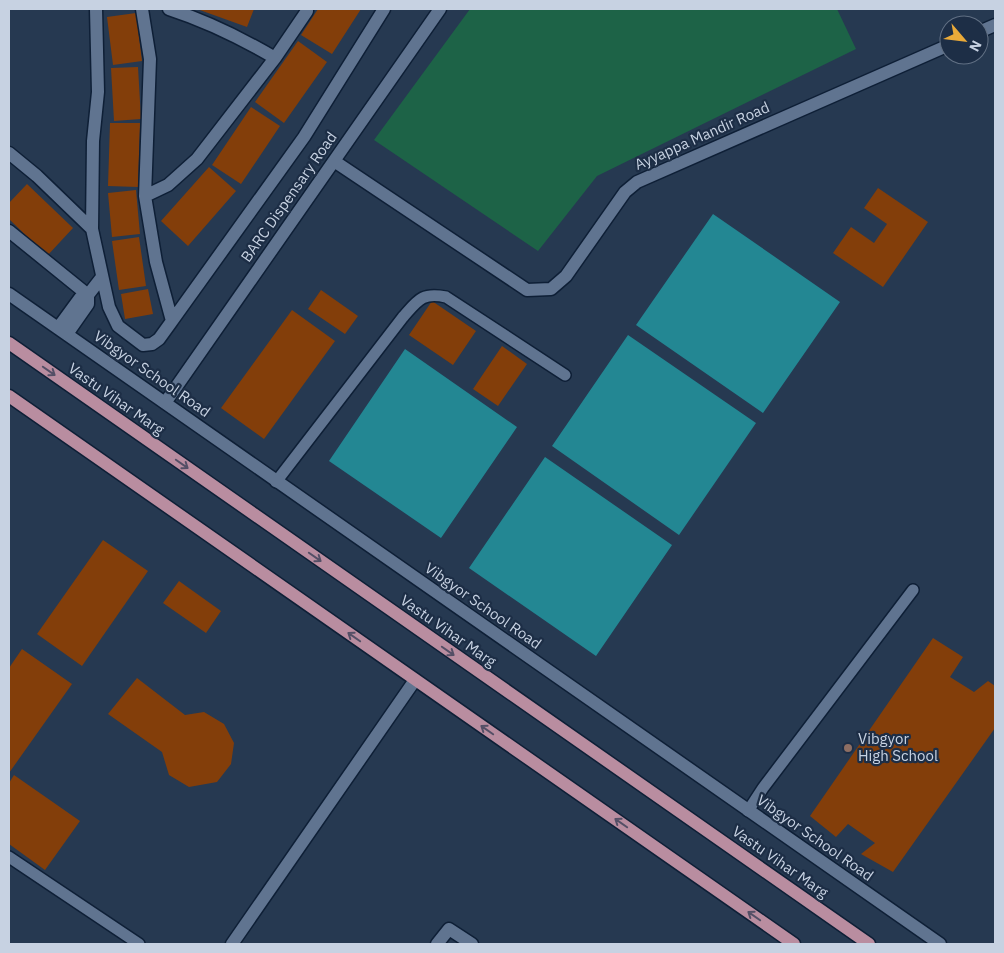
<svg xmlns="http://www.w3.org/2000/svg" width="1004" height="953" font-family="'IBM Plex Sans',sans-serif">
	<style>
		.green { fill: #1d6347 }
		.water { fill: #238793 }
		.building { fill: #833e0a }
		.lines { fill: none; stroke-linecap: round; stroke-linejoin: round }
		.lane-casing { stroke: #0e1f36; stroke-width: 14 }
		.street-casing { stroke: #0e1f36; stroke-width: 15 }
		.primary-casing { stroke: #0e1f36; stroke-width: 15 }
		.lane { stroke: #607490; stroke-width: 11 }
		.street { stroke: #607490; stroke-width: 12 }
		.primary { stroke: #b98da0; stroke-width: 12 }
		.oneway { stroke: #544f66 }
		.education-dot { fill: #8d6e63; stroke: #1d2e46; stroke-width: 2 }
		.labels { text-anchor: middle; stroke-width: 4.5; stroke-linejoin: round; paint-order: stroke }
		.street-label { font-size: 15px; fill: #c7d2e2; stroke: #1d2e46 }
		.poi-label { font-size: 15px; fill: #c7d2e2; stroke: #1d2e46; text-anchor: start }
	</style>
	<rect width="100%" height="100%" fill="#263951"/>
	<path class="green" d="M470,9h367l19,40 -259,127 -59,75 -164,-111z"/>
	<path class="water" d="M713,214l127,88 -77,111 -127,-88z
		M628,335l128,88 -77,112 -127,-89z
		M405,349l112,78 -76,111 -112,-77z
		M545,457l127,88 -76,111 -127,-88z"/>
	<path class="building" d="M197,9h57l-7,18z
		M318,9h43l-29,45 -31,-19z
		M136,13l6,48 -29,4 -6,-48z
		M298,41l29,21 -43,61 -29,-21z
		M138,67l3,52 -27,2 -3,-53z
		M251,107l29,19 -39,58 -29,-19z
		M110,123h30l-2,64 -30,-1z
		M209,167l27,24 -48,55 -27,-25z
		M27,184l46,44 -26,28 -38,-37v-16z
		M878,188l50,34 -45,65 -50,-34 18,-26 23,16 13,-19 -23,-16z
		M136,190l4,44 -28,3 -4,-44z
		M139,237l7,49 -27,4 -7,-49z
		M148,289l5,25 -28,5 -4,-25z
		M321,290l37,26 -13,18 -37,-25z
		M432,301l44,30 -23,34 -44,-30z
		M292,310l43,31 -71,98 -43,-31z
		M502,346l25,18 -29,42 -25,-17z
		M103,540l45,31 -66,95 -45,-32z
		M179,581l42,30 -15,22 -43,-30z
		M933,638l30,19 -13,20 24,15 14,-11 7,5v42l-102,144 -32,-18 14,-11 -27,-19 -12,13 -26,-21z
		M22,649l50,35 -63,89v-105z
		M137,678l48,37 19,-3 20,12 10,19 -3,21 -14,18 -28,5 -20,-12 -7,-23 -54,-38z
		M14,775l66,46 -35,49 -36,-26v-61z"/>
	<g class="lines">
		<defs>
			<path id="lane" d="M276,482l127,-165c15,-17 19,-25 43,-20l119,78
				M748,811l15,-23 150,-198
				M9,857l130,87"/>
			<path id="street" d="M96,9l2,83 -5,49 -1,88 17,78 9,19 25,19 9,-1 7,-5 13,-18 -16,-59 -11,-66 23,-11 29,-26 78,-101 32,-47
				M142,9l8,50 -5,137
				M169,9c37,12 72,29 106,49
				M979,32l16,-7
				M9,153l28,23 55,53
				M334,161l193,129 24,-1 15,-13 59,-84 12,-10 312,-137
				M9,231l79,64
				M9,294l931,650
				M172,321l132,-184 80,-128
				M58,328l22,-30 8,-3 14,-18
				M67,334l21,-30v-9
				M165,403l275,-394
				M232,944l183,-264
				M437,944l12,-15 23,15"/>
			<path id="primary" d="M9,343l860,601
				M9,396l785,548"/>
		</defs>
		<use href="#lane" class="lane-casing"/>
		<use href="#street" class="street-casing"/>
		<use href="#primary" class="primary-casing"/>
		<use href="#lane" class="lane"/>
		<use href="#street" class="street"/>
		<use href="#primary" class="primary"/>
	</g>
	<defs><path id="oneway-shaft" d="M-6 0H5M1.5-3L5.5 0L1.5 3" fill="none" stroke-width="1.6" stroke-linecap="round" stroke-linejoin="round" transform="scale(1.25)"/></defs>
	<g class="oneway">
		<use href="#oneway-shaft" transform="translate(49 371) rotate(35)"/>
		<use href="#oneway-shaft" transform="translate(182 464) rotate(35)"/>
		<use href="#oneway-shaft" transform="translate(315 557) rotate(35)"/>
		<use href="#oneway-shaft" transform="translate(354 637) rotate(-145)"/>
		<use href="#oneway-shaft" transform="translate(448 651) rotate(35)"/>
		<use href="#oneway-shaft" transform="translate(487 730) rotate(-145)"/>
		<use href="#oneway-shaft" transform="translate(621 823) rotate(-145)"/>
		<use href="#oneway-shaft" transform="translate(754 916) rotate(-145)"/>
	</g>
	<circle class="education-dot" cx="848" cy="748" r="5"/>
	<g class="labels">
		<g class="street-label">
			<text transform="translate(702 136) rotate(-24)" y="5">Ayyappa Mandir Road</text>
			<text transform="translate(289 197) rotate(-55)" y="5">BARC Dispensary Road</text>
			<text transform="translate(152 374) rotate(35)" y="5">Vibgyor School Road</text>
			<text transform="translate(116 399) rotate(35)" y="5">Vastu Vihar Marg</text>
			<text transform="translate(483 606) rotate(35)" y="5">Vibgyor School Road</text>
			<text transform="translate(448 631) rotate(35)" y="5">Vastu Vihar Marg</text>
			<text transform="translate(815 838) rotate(35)" y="5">Vibgyor School Road</text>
			<text transform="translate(780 862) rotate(35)" y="5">Vastu Vihar Marg</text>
		</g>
		<g class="poi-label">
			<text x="858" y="744">Vibgyor<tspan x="858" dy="17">High School</tspan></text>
		</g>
	</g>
	<rect width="1004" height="953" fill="none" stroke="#c7d2e2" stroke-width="20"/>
	<g transform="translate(964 40) rotate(118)"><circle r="24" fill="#1d2e46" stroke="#617084"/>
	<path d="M0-4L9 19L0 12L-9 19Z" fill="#eaaa39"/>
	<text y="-8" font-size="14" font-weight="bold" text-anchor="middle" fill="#c7d2e2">N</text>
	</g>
</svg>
